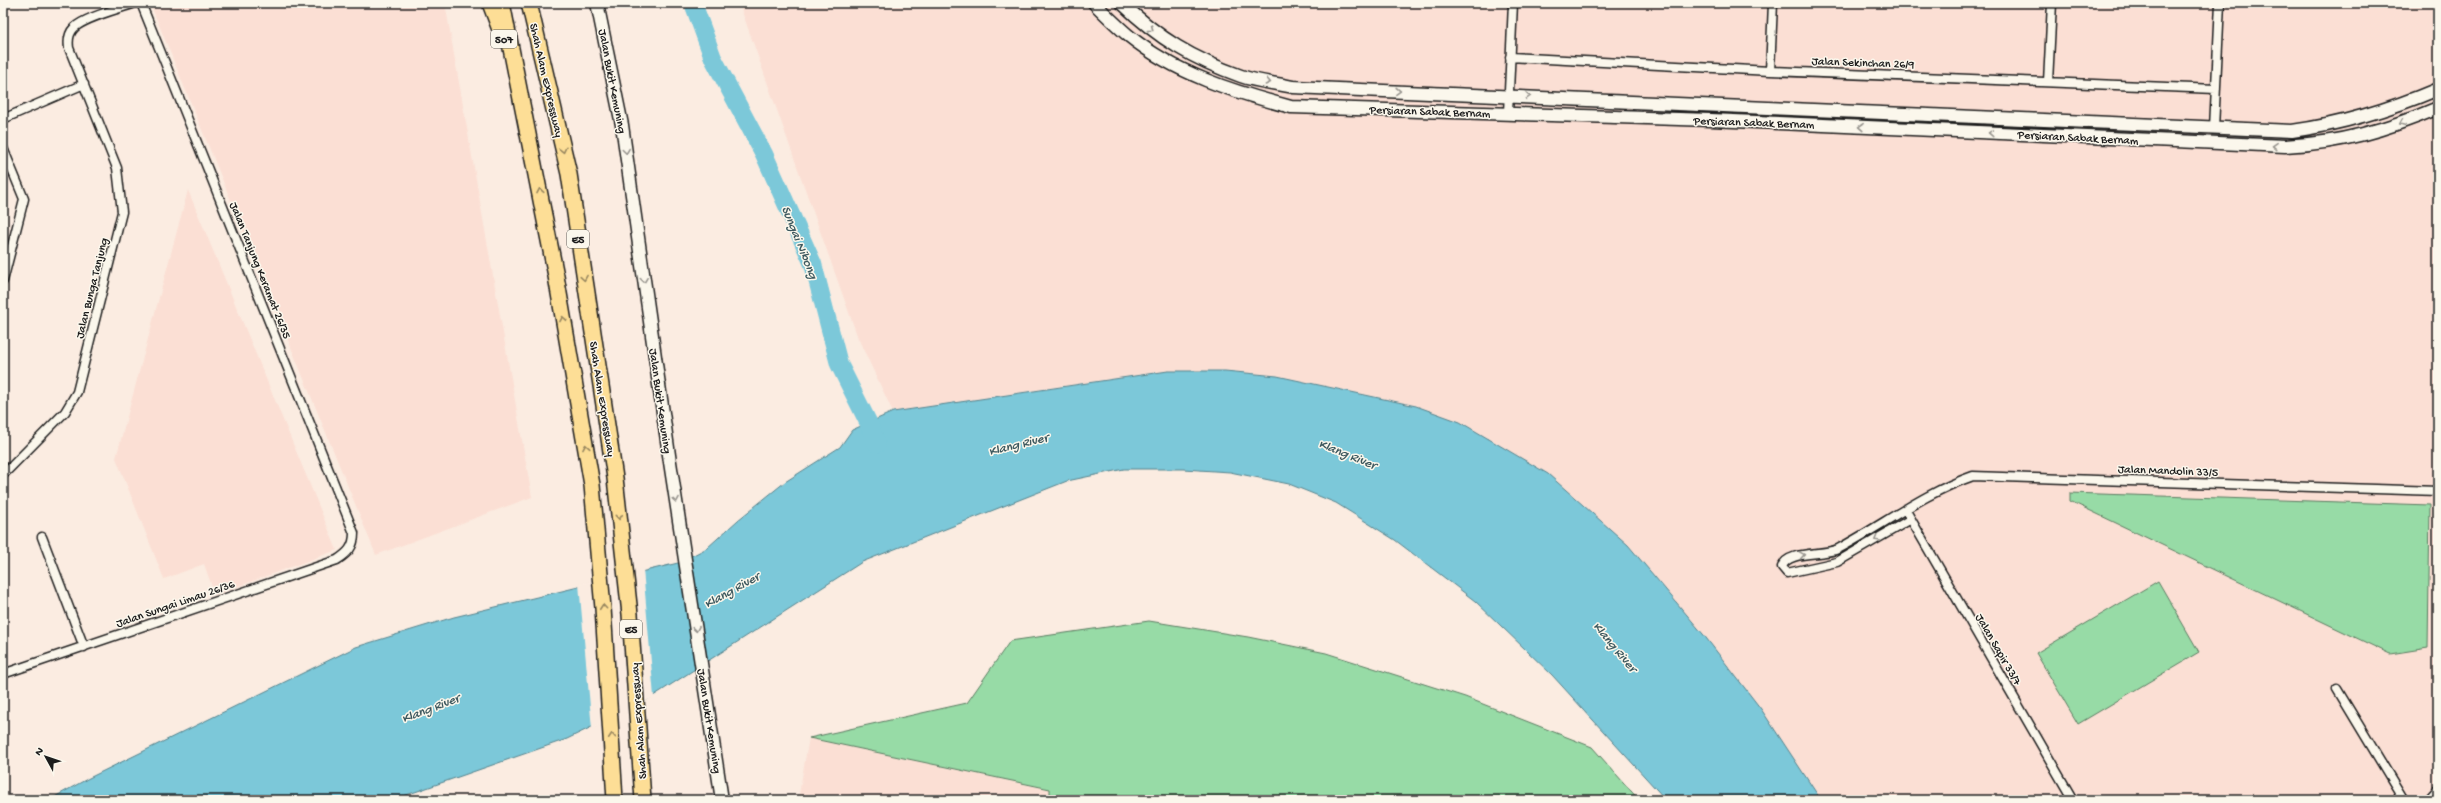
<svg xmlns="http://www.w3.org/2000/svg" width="2441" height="803" font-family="'Gochi Hand',sans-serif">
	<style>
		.built { fill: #fbdfd4 }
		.green { fill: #97dba6; stroke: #5a7c61 }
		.water { fill: #7bc8d9; stroke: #55838d }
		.pier { fill: #fbece1 }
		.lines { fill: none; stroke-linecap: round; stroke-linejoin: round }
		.river { stroke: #7bc8d9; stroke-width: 18 }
		.street-casing { stroke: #1c1c1c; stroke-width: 11 }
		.secondary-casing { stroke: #1c1c1c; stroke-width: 15 }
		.highway-casing { stroke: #1c1c1c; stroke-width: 18 }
		.street { stroke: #fbf7ec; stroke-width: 8 }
		.secondary { stroke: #fbf7ec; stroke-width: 12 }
		.highway { stroke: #fdde96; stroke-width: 15 }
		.oneway { stroke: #97948e }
		.oneway2 { stroke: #98875f }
		.labels { text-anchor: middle; stroke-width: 3; stroke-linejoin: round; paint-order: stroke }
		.shield { fill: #fbf7ec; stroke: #5f5e5a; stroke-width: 1 }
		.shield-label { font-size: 11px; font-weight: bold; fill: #1c1c1c }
		.street-label { font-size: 12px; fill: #1c1c1c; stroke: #fbf7ec }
		.water-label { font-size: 13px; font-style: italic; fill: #3d585e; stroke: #fbf7ec }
	</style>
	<rect width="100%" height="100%" fill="#fbece1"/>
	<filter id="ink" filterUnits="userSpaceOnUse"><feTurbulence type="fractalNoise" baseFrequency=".025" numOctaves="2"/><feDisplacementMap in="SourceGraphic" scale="8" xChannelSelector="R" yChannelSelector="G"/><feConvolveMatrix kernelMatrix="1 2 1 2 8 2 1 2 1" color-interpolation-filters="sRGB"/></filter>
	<g filter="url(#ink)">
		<path class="built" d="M150,3h295l87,494 -156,58z
			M739,3h1699v797h-617l-61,-91 -57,-75 -75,-89 -212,-139 -139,-30 -52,-5h-57l-275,41 -35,-74z
			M188,190l149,360 -122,45 -11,-31 -40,15 -48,-121z
			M809,738l290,62h-301z"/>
		<path class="green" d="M2070,493l360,12 -2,143 -38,6 -320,-153z
			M2158,581l41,71 -121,72 -42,-71z
			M1149,621l99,16 78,16 139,44 127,50 47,53h-589v-11l-241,-51 158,-35 43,-62z"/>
		<path class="water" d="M1168,371h57l52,5 139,30 44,16 88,52 80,71 75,89 58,75 60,91h-155l-114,-125 -77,-74 -80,-61 -59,-37 -47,-19 -59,-12 -47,-3h-59l-57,12 -205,81 -215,138 -80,39 -175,61h-343l40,-22 267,-131 98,-30 224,-54 29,-15 31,-28 47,-38 55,-35 12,-17 41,-18z"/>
		<path class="pier" d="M643,569l11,128 -62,32 -13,-145z"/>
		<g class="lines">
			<path class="river" d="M693,3l20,55 51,96 49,110 26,100 29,58 9,22"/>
			<defs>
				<path id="street" d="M1510,57l260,14 446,18
					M1770,71l3,-68
					M2048,82l4,-79
					M1508,113l5,-110
					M3,119l81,-35
					M2214,128l6,-125
					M3,148l21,51 -21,82
					M3,475l62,-63 12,-20 45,-180 -5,-44 -48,-120c-1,-7 -1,-14 5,-20 11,-11 45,-19 61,-25
					M1905,509l168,291
					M1911,519l-74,43 -50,11 -5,-6c5,-17 42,-11 56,-18 45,-24 86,-56 135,-73l465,15
					M42,537l42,110
					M3,674l334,-114c11,-7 17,-13 17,-27l-213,-530
					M2337,689l67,111
					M2428,800l10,-11"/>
				<path id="secondary" d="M597,3l25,122 48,337 52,338
					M1094,3c11,11 23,23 35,33 47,38 105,56 162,71l420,13 574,26c56,-3 101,-16 153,-38
					M1122,3c37,36 71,56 119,73 17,6 35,7 52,11l999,44c51,-7 99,-22 146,-42"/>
				<path id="highway" d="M490,3l11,29
					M502,3l54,273 36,209 11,123 12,192
					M529,3l40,171 46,304 15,136 13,186"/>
			</defs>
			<use href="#street" class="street-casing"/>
			<use href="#secondary" class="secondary-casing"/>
			<use href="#highway" class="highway-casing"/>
			<use href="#street" class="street"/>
			<use href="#secondary" class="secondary"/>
			<use href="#highway" class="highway"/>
		</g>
		<defs><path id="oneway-chevron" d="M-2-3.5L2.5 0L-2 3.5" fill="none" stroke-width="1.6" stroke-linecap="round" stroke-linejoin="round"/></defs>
		<g class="oneway">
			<use href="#oneway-chevron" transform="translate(1151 29) rotate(36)"/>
			<use href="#oneway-chevron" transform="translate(1268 82) rotate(12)"/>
			<use href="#oneway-chevron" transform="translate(1398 91) rotate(2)"/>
			<use href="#oneway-chevron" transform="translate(1528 96) rotate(3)"/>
			<use href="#oneway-chevron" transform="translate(2402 123) rotate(157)"/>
			<use href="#oneway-chevron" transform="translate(1861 127) rotate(-177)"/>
			<use href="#oneway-chevron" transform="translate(1991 133) rotate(-177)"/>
			<use href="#oneway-chevron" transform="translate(2275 146) rotate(-177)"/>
			<use href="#oneway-chevron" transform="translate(626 151) rotate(82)"/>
			<use href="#oneway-chevron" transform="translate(644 280) rotate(82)"/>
			<use href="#oneway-chevron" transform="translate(676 500) rotate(81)"/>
			<use href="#oneway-chevron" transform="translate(1877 539) rotate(150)"/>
			<use href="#oneway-chevron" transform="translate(1802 555) rotate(-9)"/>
			<use href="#oneway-chevron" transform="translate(696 629) rotate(81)"/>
		</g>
		<g class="oneway2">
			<use href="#oneway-chevron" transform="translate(563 150) rotate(77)"/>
			<use href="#oneway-chevron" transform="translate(540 191) rotate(-101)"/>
			<use href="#oneway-chevron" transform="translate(584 278) rotate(81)"/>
			<use href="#oneway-chevron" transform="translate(563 319) rotate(-100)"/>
			<use href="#oneway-chevron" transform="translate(586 447) rotate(-100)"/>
			<use href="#oneway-chevron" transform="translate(619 517) rotate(84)"/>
			<use href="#oneway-chevron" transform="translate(603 607) rotate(-95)"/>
			<use href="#oneway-chevron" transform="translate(612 736) rotate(-94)"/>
		</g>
	</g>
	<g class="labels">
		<g class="shield">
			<rect x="491" y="30" width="26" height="18" rx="3"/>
			<rect x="567" y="230" width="22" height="18" rx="3"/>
			<rect x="620" y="620" width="22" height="18" rx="3"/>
		</g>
		<g class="shield-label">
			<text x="504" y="43">507</text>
			<text x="578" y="243">E5</text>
			<text x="631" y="633">E5</text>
		</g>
		<g class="street-label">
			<text transform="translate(1863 62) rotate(2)" y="4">Jalan Sekinchan 26/9</text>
			<text transform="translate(547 80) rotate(77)" y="4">Shah Alam Expressway</text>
			<text transform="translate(613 81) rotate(79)" y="4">Jalan Bukit Kemuning</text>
			<text transform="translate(1430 111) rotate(2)" y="4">Persiaran Sabak Bernam</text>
			<text transform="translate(1754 122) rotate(2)" y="4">Persiaran Sabak Bernam</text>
			<text transform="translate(2078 137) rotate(3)" y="4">Persiaran Sabak Bernam</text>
			<text transform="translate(261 270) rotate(68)" y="4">Jalan Tanjung Keramat 26/35</text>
			<text transform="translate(91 288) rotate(-76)" y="4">Jalan Bunga Tanjung</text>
			<text transform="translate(603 399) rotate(81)" y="4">Shah Alam Expressway</text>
			<text transform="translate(661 401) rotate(82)" y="4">Jalan Bukit Kemuning</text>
			<text transform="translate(2168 470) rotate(2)" y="4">Jalan Mandolin 33/5</text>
			<text transform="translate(175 603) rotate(-19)" y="4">Jalan Sungai Limau 26/36</text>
			<text transform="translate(1999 649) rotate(60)" y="4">Jalan Sapir 33/7</text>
			<text transform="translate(638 721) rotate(-94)" y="4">Shah Alam Expressway</text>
			<text transform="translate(710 721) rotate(81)" y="4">Jalan Bukit Kemuning</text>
		</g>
		<g class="water-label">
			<text transform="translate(801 242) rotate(68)" y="5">Sungai Nibong</text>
			<text transform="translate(1018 443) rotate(-14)" y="5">Klang River</text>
			<text transform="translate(1348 453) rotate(22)" y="5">Klang River</text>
			<text transform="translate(731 589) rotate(-29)" y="5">Klang River</text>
			<text transform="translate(1616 646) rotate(50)" y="5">Klang River</text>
			<text transform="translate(430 707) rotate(-21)" y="5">Klang River</text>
		</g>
	</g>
	<rect width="2441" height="803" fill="none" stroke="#fbf7ec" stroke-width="16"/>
	<rect x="8" y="8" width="2425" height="787" fill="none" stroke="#1c1c1c" stroke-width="1.5" filter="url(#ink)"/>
	<g transform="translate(46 757) rotate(310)" stroke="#fbf7ec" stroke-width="3" paint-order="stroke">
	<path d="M0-3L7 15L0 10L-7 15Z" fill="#1c1c1c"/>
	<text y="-6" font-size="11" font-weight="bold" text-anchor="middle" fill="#1c1c1c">N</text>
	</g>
</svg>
